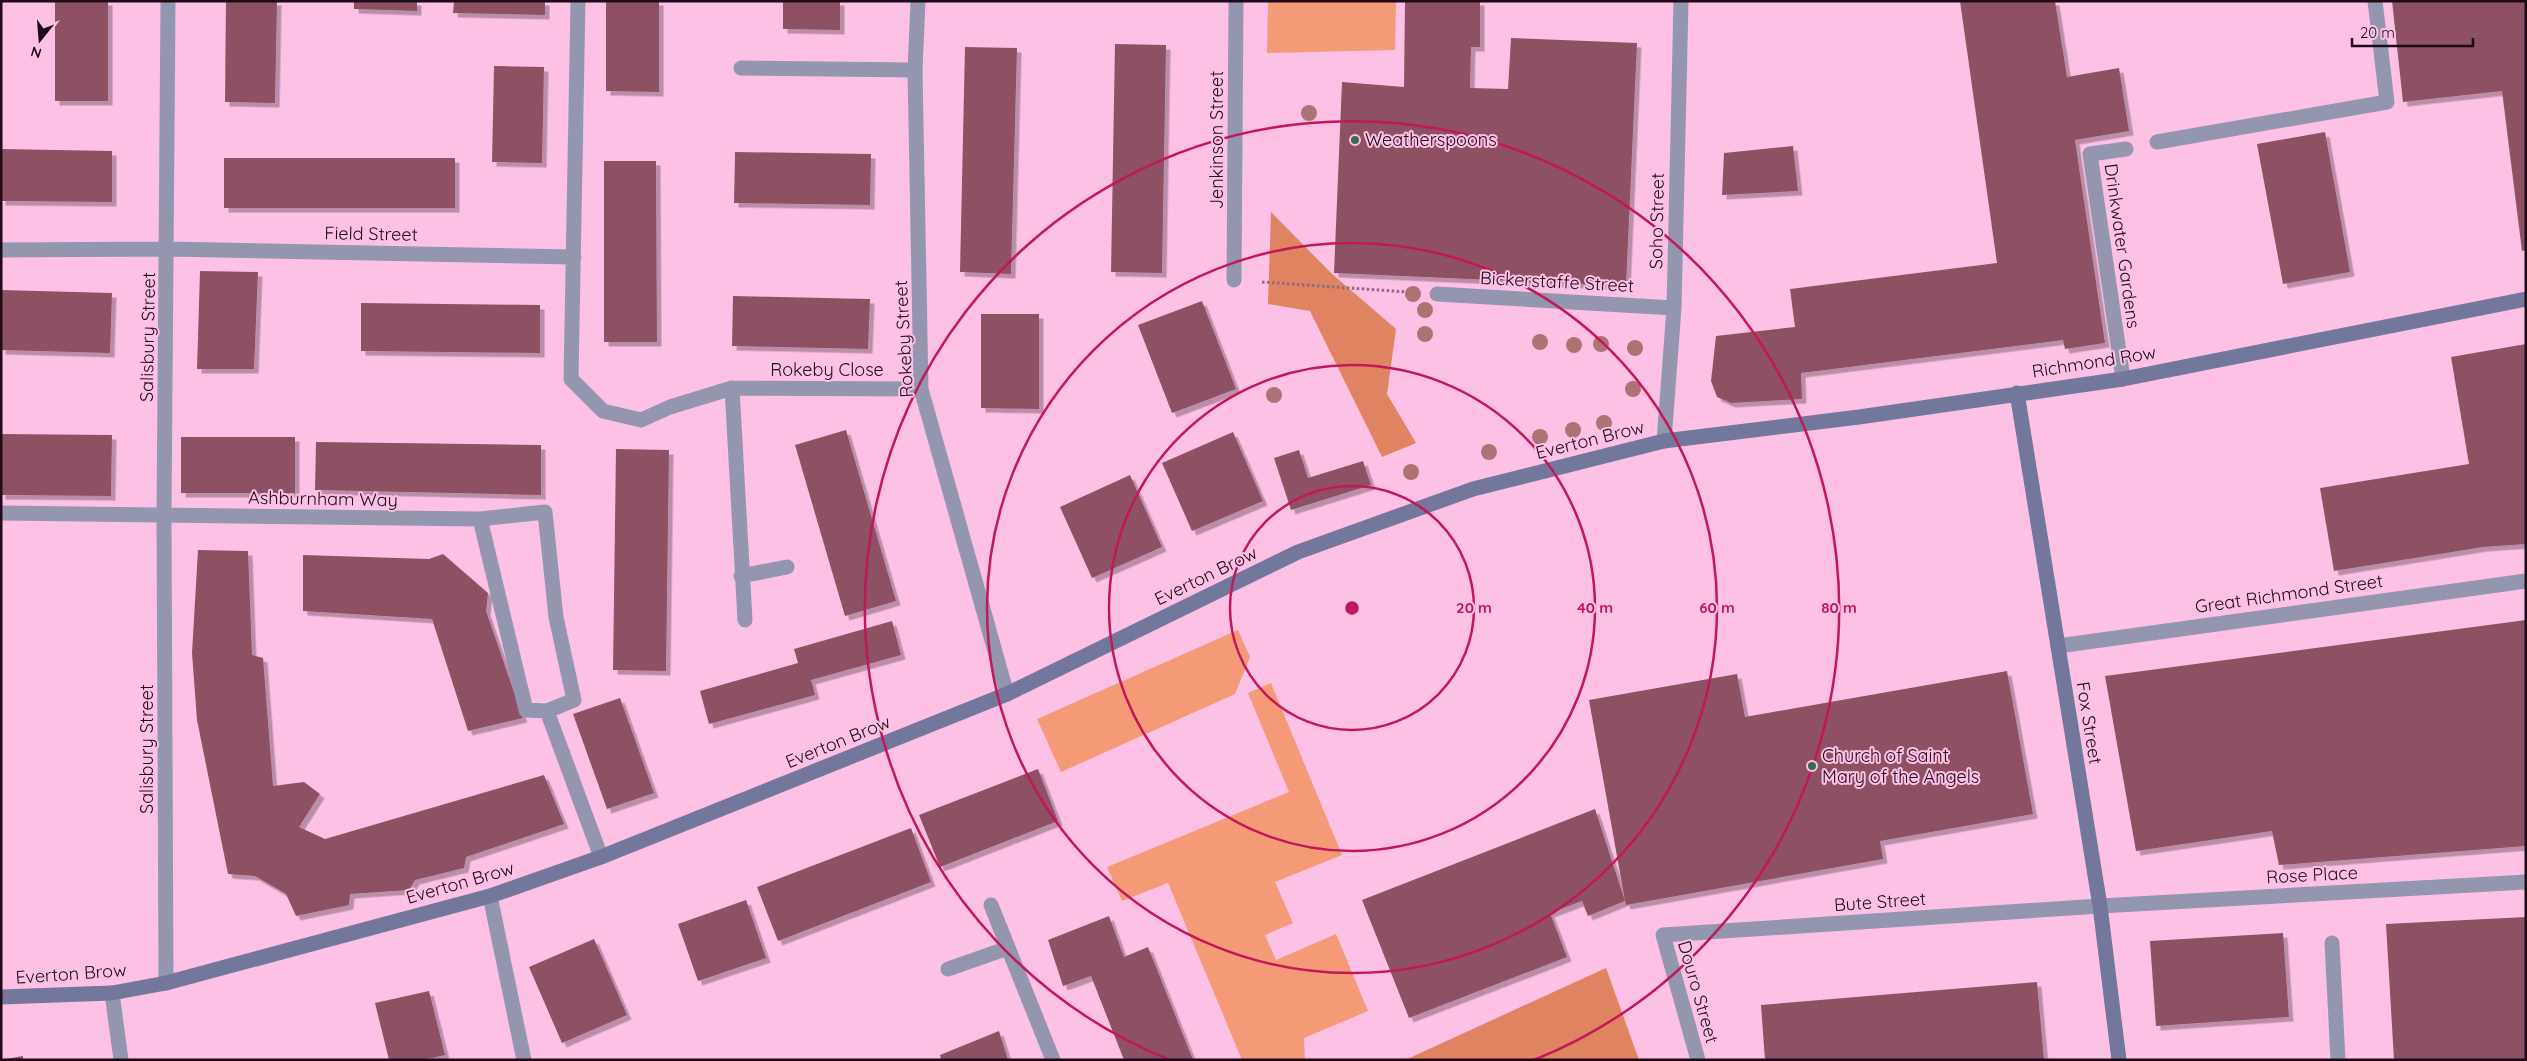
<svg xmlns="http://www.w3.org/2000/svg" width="2527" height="1061" font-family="Quicksand,sans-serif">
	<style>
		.green { fill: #f49a77 }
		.forest { fill: #e08360 }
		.building { fill: #8e5163; filter: url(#shadow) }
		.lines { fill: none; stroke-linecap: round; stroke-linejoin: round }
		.path { stroke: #926983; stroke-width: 3; stroke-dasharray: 2.5 2.5; stroke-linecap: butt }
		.lane { stroke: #9496b0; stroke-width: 15 }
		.street { stroke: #9496b0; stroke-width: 15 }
		.secondary { stroke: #74779c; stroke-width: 15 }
		.tree { fill: #ae7275 }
		.ring { fill: none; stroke: #c2185b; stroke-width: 2.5 }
		.poi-dot { fill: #356b51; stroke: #fec1e6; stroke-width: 2 }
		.labels { text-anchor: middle; stroke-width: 4; stroke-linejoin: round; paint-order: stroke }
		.street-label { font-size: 18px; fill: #1e0a18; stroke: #fec1e6 }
		.poi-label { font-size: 18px; fill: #1e0a18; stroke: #fec1e6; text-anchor: start }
		.centre { fill: #c2185b; stroke: #fec1e6; stroke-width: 2.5 }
		.ring-label { font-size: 15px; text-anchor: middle; font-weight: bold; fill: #c2185b; stroke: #fec1e6; stroke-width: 4; stroke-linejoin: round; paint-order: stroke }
	</style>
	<defs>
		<filter id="shadow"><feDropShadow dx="4.5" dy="4.5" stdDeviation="0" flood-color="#0004"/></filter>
	</defs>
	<rect width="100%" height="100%" fill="#fec1e6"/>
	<path class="green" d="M1268,1h128l-1,49 -128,3z
		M1238,630l12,27 -15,37 -174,78 -24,-53z
		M1271,683l71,172 -67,27 18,41 -28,12 11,25 60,-26 32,77 -64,27 1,22h-63l-74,-177 -46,18 -15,-34 182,-75 -41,-99z"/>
	<path class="forest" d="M1271,212l60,61 65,56 -9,65 29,49 -34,14 -72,-146 -42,-7z
		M1606,968l33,92h-234z"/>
	<path class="building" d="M55,1h53v100h-53z
		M226,1h51l-2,102 -50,-1z
		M354,1h63v10l-63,-2z
		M454,1h91v14l-92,-2z
		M606,1h53v91l-53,-1z
		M783,1h57v29l-57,-1z
		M1405,1h75v46h-9l-1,41 38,1 3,-51 126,5 -11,243 -292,-13 8,-191 62,5z
		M1960,1h95l12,76 52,-9 10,63 -54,9 30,203 -40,6 -2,-9 -262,33 1,26 -71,4 -14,-6 -6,-16 5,-45 79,-9 -5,-38 207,-26z
		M2392,1h134v249l-4,1 -20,-160 -99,11z
		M1115,44l51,1 -4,228 -51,-1z
		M965,47l52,1 -6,226 -51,-2z
		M494,66l50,1 -2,96 -50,-1z
		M2325,132l25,140 -67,12 -26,-140z
		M1793,146l5,45 -76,4 2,-42z
		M1,149l111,2v51l-111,-1z
		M735,152l136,2 -1,51 -136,-2z
		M224,158h231v50h-231z
		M604,161h52l1,181h-53z
		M200,271l58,1 -4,97h-57z
		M1,290l111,3 -2,60 -109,-3z
		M733,296l137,3 -2,50 -136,-3z
		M1202,301l34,88 -64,24 -34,-88z
		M361,303l179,2v48l-179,-2z
		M981,314h58v95l-58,-1z
		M2526,344v200l-43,3 -149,24 -14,-83 149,-24 -18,-107z
		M846,430l50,171 -51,15 -50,-171z
		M1233,432l30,69 -71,30 -30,-68z
		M1,434l111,1 -1,61 -110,-1z
		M181,437h114v56h-114z
		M316,442l225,3v50l-226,-5z
		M616,449l53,1 -3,221 -53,-1z
		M1299,450l9,28 55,-17 8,24 -80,25 -17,-52z
		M1130,475l32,72 -70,31 -32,-71z
		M198,550l50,1 4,104 11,3 10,128 31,-4 16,12 -21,33 26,12 219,-64 20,49 -98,33 -2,11 -49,12 -6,10 -59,4 -1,11 -53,11 -10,-22 -31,-18 -27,-2 -31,-154 -5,-67z
		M443,554l45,39 -2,18 37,107 -55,13 -36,-112 -129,-8v-56l126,4z
		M2526,620v226l-247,19 -7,-34 -136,20 -31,-175z
		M892,621l9,34 -90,25 4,15 -106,29 -9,-33 98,-28 -4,-14z
		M2007,671l26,143 -153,27 3,18 -257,46 -1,-4 -37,15 -6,-15 -32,12 17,44 -158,61 -47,-118 233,-91 30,92 -36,-201 148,-26 8,43z
		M620,698l34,95 -47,16 -34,-95z
		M1038,769l20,52 -118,46 -21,-52z
		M911,828l20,54 -153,59 -21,-54z
		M746,900l20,58 -68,23 -20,-57z
		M1109,916l15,41 24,-10 45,113h-69l-33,-84 -28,10 -15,-46z
		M2526,917v143h-132l-8,-136z
		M2283,933l6,84 -133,9 -6,-85z
		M594,939l33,76 -65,28 -33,-76z
		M2037,982l7,78h-279l-4,-55z
		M429,991l16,64 -21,5h-35l-14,-57z
		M999,1031l9,29h-67l-1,-5z
		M23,1056v4h-17v-1z"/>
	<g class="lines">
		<path class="path" d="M1262,282l146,10"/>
		<path class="lane" d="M2332,943l6,117"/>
		<path class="street" d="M578,1l-7,378 32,32 38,9 29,-13 62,-19 189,1
			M918,1l-3,69 6,319 86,305
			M741,68l174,2
			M2157,142l230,-40 -12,-101
			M1,250l167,-1 406,8
			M1234,280l2,-279
			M1437,294l237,14
			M2123,379l-33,-225 36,-5
			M732,388l13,232
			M1664,441l10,-133 7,-307
			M1,513l479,6 65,-7 11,105 18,83 -27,11 -21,-1 -46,-191
			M741,576l46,-9
			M2058,646l468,-65
			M547,711l54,146
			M490,896l34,164
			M991,905l62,155
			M948,969l60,-21
			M166,983l-2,-468 4,-514
			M112,993l9,67
			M1698,1060l-35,-125 437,-29 426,-24"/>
		<path class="secondary" d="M2017,393l83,513 19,154
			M1,997l111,-4 54,-10 324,-87 111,-39 406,-163 291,-142 175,-63 191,-48 195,-24 264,-38 403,-80"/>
	</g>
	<g class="tree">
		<circle cx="1309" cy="113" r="8"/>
		<circle cx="1413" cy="294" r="8"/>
		<circle cx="1425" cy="310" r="8"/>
		<circle cx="1425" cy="334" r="8"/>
		<circle cx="1540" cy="342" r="8"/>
		<circle cx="1601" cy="344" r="8"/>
		<circle cx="1574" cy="345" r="8"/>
		<circle cx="1635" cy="348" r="8"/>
		<circle cx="1633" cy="389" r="8"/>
		<circle cx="1274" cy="395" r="8"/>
		<circle cx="1604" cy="423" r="8"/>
		<circle cx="1573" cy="430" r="8"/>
		<circle cx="1540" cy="437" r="8"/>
		<circle cx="1489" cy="452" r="8"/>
		<circle cx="1411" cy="472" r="8"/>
	</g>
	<g class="ring">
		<circle cx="1352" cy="608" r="122"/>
		<circle cx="1352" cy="608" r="243"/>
		<circle cx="1352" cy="608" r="365"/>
		<path d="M1170 1060A487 487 0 1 1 1534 1060"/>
	</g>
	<g class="poi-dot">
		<circle cx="1355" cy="140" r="5"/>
		<circle cx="1812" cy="766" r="5"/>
	</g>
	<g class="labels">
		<g class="street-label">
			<text transform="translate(1217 140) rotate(-90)" y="6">Jenkinson Street</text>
			<text transform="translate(1657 221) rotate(-89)" y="6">Soho Street</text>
			<text transform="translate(371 234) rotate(1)" y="6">Field Street</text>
			<text transform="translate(2122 246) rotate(82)" y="6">Drinkwater Gardens</text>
			<text transform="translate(1557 282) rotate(3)" y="6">Bickerstaffe Street</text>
			<text transform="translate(148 337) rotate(-89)" y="6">Salisbury Street</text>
			<text transform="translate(904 339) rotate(-93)" y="6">Rokeby Street</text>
			<text transform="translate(2094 362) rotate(-9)" y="6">Richmond Row</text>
			<text x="827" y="376">Rokeby Close</text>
			<text transform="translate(1590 440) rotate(-14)" y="6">Everton Brow</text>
			<text transform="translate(323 499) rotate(1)" y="6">Ashburnham Way</text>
			<text transform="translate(1206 576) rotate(-26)" y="6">Everton Brow</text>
			<text transform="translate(2289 594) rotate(-8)" y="6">Great Richmond Street</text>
			<text transform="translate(2089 723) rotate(81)" y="6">Fox Street</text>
			<text transform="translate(838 742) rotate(-22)" y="6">Everton Brow</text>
			<text transform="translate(147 749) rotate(-90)" y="6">Salisbury Street</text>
			<text transform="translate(2312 875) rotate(-3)" y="6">Rose Place</text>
			<text transform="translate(460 883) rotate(-16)" y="6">Everton Brow</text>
			<text transform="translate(1880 902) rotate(-4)" y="6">Bute Street</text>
			<text transform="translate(71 974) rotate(-4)" y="6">Everton Brow</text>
			<text transform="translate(1698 992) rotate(74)" y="6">Douro Street</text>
		</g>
		<g class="poi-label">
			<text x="1365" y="146">Weatherspoons</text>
			<text x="1822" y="762">Church of Saint<tspan x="1822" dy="21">Mary of the Angels</tspan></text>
		</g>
	</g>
	<circle cx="1352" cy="608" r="8" class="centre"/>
	<g class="ring-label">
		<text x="1474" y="613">20 m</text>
		<text x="1595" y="613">40 m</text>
		<text x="1717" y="613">60 m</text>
		<text x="1839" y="613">80 m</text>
	</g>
	<rect width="2527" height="1061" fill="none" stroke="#1e0a18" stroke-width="5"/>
	<g transform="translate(40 40) rotate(197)" stroke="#fec1e6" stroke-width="4" paint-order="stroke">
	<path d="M0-4L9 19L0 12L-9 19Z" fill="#1e0a18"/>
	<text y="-8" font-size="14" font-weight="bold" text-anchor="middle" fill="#1e0a18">N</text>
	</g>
	<path d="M2352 38v8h121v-8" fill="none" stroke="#1e0a18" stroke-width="2.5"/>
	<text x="2360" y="38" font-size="15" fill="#1e0a18" stroke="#fec1e6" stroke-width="4" paint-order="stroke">20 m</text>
</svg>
